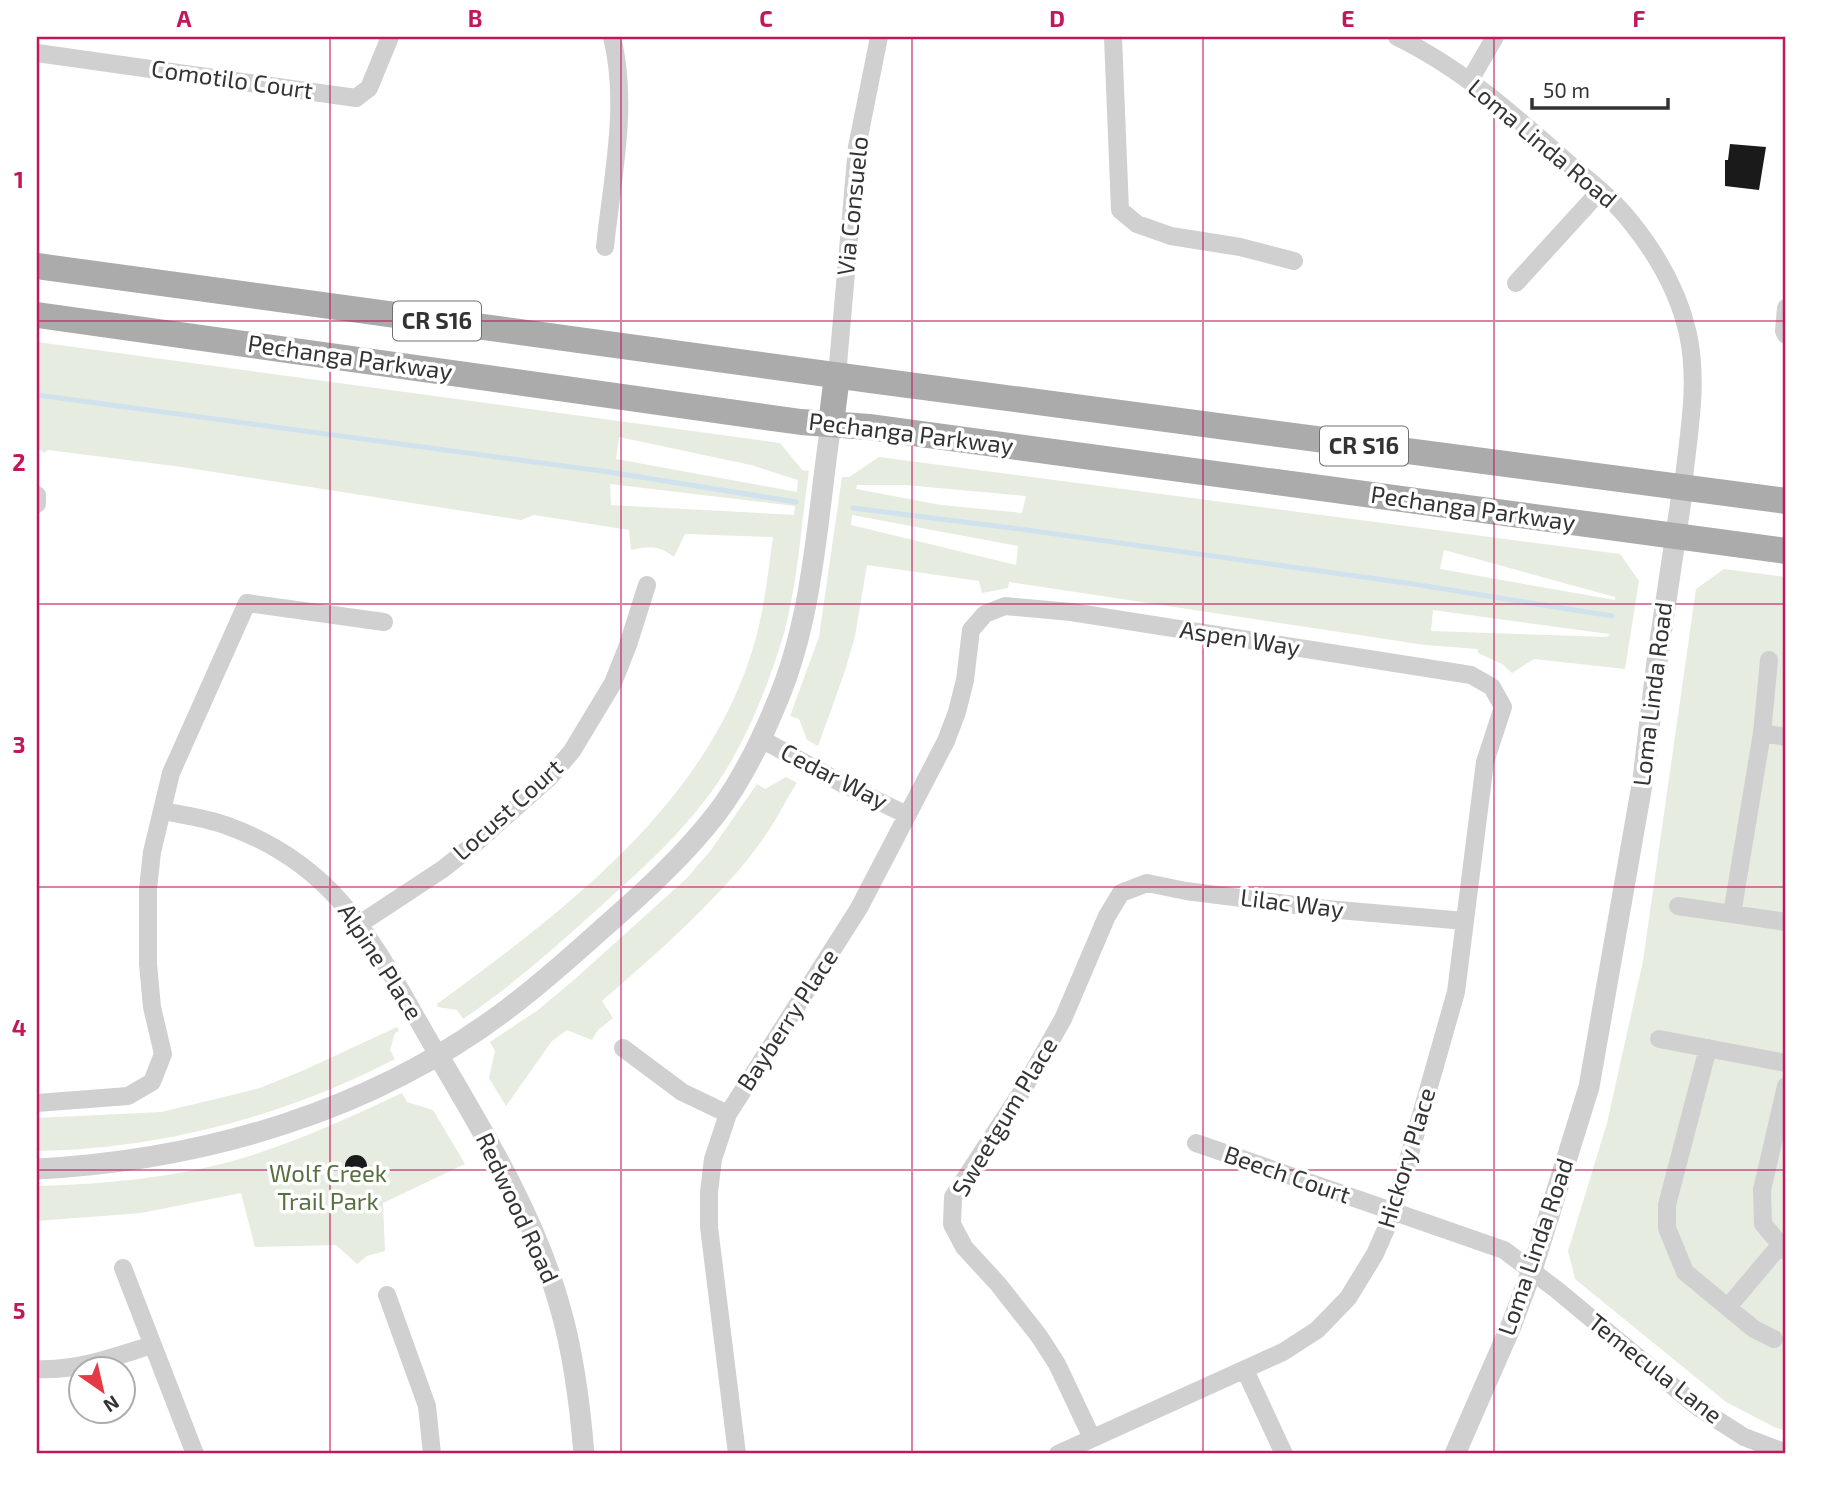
<svg xmlns="http://www.w3.org/2000/svg" width="1823" height="1491" font-family="'Exo 2',sans-serif">
	<style>
		.green { fill: #e6ecdf; fill-rule: evenodd }
		.lines { fill: none; stroke-linecap: round; stroke-linejoin: round }
		.stream { stroke: #cfe2ee; stroke-width: 5 }
		.building { fill: #1a1a1a }
		.minor { stroke: #d0d0d0; stroke-width: 18 }
		.tertiary { stroke: #d0d0d0; stroke-width: 21 }
		.primary { stroke: #ababab; stroke-width: 26 }
		.grid { fill: none; stroke: #c2185b; stroke-width: 2; stroke-opacity: 0.55 }
		.labels { text-anchor: middle; stroke-width: 7; stroke-linejoin: round; paint-order: stroke }
		.shield { fill: #fff; stroke: #707070; stroke-width: 2 }
		.shield-label { font-size: 23px; font-weight: bold; fill: #333 }
		.street-label { font-size: 24px; fill: #333; stroke: #fff }
		.park-label { font-size: 24px; fill: #56703f; stroke: #fff }
		.neatline { fill: none; stroke: #c2185b; stroke-width: 2.5 }
		.grid-label { font-size: 23px; text-anchor: middle; font-weight: bold; fill: #c2185b }
	</style>
	<rect width="100%" height="100%" fill="#fff"/>
	<path class="green" d="M37,342l743,101 22,27 7,1c-8,54 -11,110 -25,162 -16,54 -39,112 -72,158 -32,44 -71,79 -110,114 -45,41 -89,80 -139,114l-6,-9 -19,-3 -1,-3c134,-98 285,-211 323,-383 6,-27 9,-56 13,-84l-88,-3 -11,23c-15,-12 -25,-11 -43,-7l-2,-20 -95,-15 -13,5 -339,-53 -134,-17 -4,3 -7,-6zM619,437l132,28 47,15 -1,12 -181,-33zM610,484l185,22 -1,9 -183,-10z
		M879,457l741,97 19,27 -14,88 -91,-10 -22,14 -10,-9 -24,-11v-4l-53,-4 -416,-63 -1,6 -26,5 -3,-12 -112,-16 -12,71 -10,35 -27,75 -11,-6 -8,-21 -9,-3 29,-79 23,-160h7zM905,485l121,11 -4,17 -81,-8 -85,-16 1,-4zM852,515l166,31 -2,19 -165,-40zM1444,550l171,47v3l-175,-31zM1433,610l176,24 -1,3 -177,-6z
		M1724,569l62,8v853l-10,-2 -50,-26 -151,-123 -7,-28 39,-128 36,-162 53,-372z
		M786,777l11,6c-12,18 -21,38 -34,56 -41,58 -107,115 -161,162l11,17 -15,12 -6,10 -25,-10 -15,11 -46,65 -17,-28 6,-27 -5,-9 48,-32 37,-31 112,-101 24,-28 46,-66 8,5z
		M397,1027l2,4 -4,2 -5,17 5,9c-110,57 -234,90 -358,92v-33l124,-6 55,-13 44,-11 42,-17z
		M402,1093l5,9 26,8 32,54 -82,39 2,48 -18,5 -10,8 -21,-19 -81,2 -14,-54 -100,20 -104,8v-35c73,-2 147,-9 216,-31 52,-17 100,-39 149,-62z"/>
	<g class="lines">
		<path class="stream" d="M37,395l572,77 187,30
			M853,508l159,20 401,56 199,32"/>
	</g>
	<path class="building" d="M1730,144l36,3 -7,43 -34,-4v-26h3z
		M345 1166a11 11 0 1 1 22 0a11 11 0 1 1-22 0Z"/>
	<g class="lines">
		<path class="minor" d="M1113,37l7,173 17,14 34,12 69,11 54,14
			M1397,37c64,31 118,79 171,126 21,18 45,36 62,58 26,32 49,72 58,113 11,52 0,101 -5,153
			M37,53l319,45 13,-10 21,-51
			M1470,80l25,-43
			M605,247c7,-69 24,-142 7,-210
			M1516,283l84,-92
			M1786,308l-2,23 2,4
			M837,376l20,-229 22,-110
			M37,495v9
			M1762,733l7,-73
			M761,739l84,46 62,30
			M163,811c20,4 43,7 62,14 120,42 153,129 213,230
			M1678,906l108,16
			M1732,914l30,-181 24,4
			M361,923l82,-54 35,-28 72,-64 22,-26 41,-68 15,-38 19,-60
			M1659,1039l127,24
			M623,1048l59,44 46,22
			M1708,1048l-41,157v23l18,44 69,57 20,10
			M1786,1086l-24,104 1,34 23,27
			M37,1103l91,-7 24,-14 11,-28 -11,-47 -4,-43v-75l4,-37 19,-79 76,-170 137,19
			M1196,1143l308,107 53,40 142,118 45,29 42,16
			M123,1268l72,186
			M387,1295l40,111 5,48
			M1728,1307l53,-63
			M37,1369c40,2 77,-12 115,-24
			M1245,1370l39,84
			M1092,1438l-35,-74 -18,-28 -41,-52 -34,-37 -12,-23 1,-27 68,-104 42,-74 44,-103 14,-23 26,-10 39,8 141,18 138,12
			M737,1454l-28,-227v-35l4,-33 15,-45 131,-206 87,-167 11,-29 8,-32 6,-50 14,-16 20,-8 66,6 400,63 21,12 11,20 -18,55 -29,230 -63,221 -18,41 -27,44 -31,32 -34,22 -225,102"/>
		<path class="tertiary" d="M438,1055c47,80 97,162 122,252 14,48 20,98 24,147
			M37,1169c168,-9 337,-58 473,-162 32,-24 62,-51 92,-78 40,-35 82,-73 115,-116 25,-33 44,-72 60,-111 37,-87 40,-185 54,-278
			M1455,1454l56,-128 21,-56 57,-183 54,-308 14,-118 26,-174"/>
		<path class="primary" d="M37,266l841,115 908,120
			M37,315l764,107 68,5 917,124
			M831,424l6,-48"/>
	</g>
	<path class="grid" d="M330,37v1417M621,37v1417M912,37v1417M1203,37v1417M1494,37v1417M37,321h1749M37,604h1749M37,887h1749M37,1170h1749"/>
	<g class="labels">
		<g class="shield">
			<rect x="393" y="301.5" width="88" height="39" rx="5"/>
			<rect x="1320" y="426.5" width="88" height="39" rx="5"/>
		</g>
		<g class="shield-label">
			<text x="437" y="329">CR S16</text>
			<text x="1364" y="454">CR S16</text>
		</g>
		<g class="street-label">
			<text transform="translate(232 80) rotate(8)" y="8">Comotilo Court</text>
			<text transform="translate(1542 144) rotate(40)" y="8">Loma Linda Road</text>
			<text transform="translate(853 206) rotate(-84)" y="8">Via Consuelo</text>
			<text transform="translate(350 358) rotate(8)" y="8">Pechanga Parkway</text>
			<text transform="translate(911 434) rotate(7)" y="8">Pechanga Parkway</text>
			<text transform="translate(1473 509) rotate(8)" y="8">Pechanga Parkway</text>
			<text transform="translate(1240 639) rotate(9)" y="8">Aspen Way</text>
			<text transform="translate(1653 694) rotate(-83)" y="8">Loma Linda Road</text>
			<text transform="translate(834 777) rotate(27)" y="8">Cedar Way</text>
			<text transform="translate(508 810) rotate(-42)" y="8">Locust Court</text>
			<text transform="translate(1292 904) rotate(7)" y="8">Lilac Way</text>
			<text transform="translate(380 962) rotate(57)" y="8">Alpine Place</text>
			<text transform="translate(788 1020) rotate(-57)" y="8">Bayberry Place</text>
			<text transform="translate(1005 1117) rotate(-59)" y="8">Sweetgum Place</text>
			<text transform="translate(1407 1158) rotate(-73)" y="8">Hickory Place</text>
			<text transform="translate(1287 1175) rotate(19)" y="8">Beech Court</text>
			<text transform="translate(517 1208) rotate(65)" y="8">Redwood Road</text>
			<text transform="translate(1536 1247) rotate(-71)" y="8">Loma Linda Road</text>
			<text transform="translate(1655 1369) rotate(38)" y="8">Temecula Lane</text>
		</g>
		<g class="park-label">
			<text x="328" y="1182">Wolf Creek<tspan x="328" dy="28">Trail Park</tspan></text>
		</g>
	</g>
	<rect width="1823" height="1491" fill="none" stroke="#ffffff" stroke-width="77"/>
	<g transform="translate(102 1390) rotate(146)"><circle r="33" fill="#ffffff" stroke="#adadad" stroke-width="2"/>
	<path d="M0-5L12 26L0 18L-12 26Z" fill="#e63946"/>
	<text y="-10" font-size="19" font-weight="bold" text-anchor="middle" fill="#333333">N</text>
	</g>
	<path d="M1532 98v10h136v-10" fill="none" stroke="#333333" stroke-width="3.5"/>
	<text x="1543" y="98" font-size="21" fill="#333333" stroke="#ffffff" stroke-width="5" paint-order="stroke">50 m</text>
	<rect x="38" y="38" width="1746" height="1414" class="neatline"/>
	<g class="grid-label">
		<text x="184" y="27">A</text>
		<text x="475" y="27">B</text>
		<text x="766" y="27">C</text>
		<text x="1057" y="27">D</text>
		<text x="1348" y="27">E</text>
		<text x="1639" y="27">F</text>
		<text x="19" y="188">1</text>
		<text x="19" y="471">2</text>
		<text x="19" y="753">3</text>
		<text x="19" y="1036">4</text>
		<text x="19" y="1319">5</text>
	</g>
</svg>
